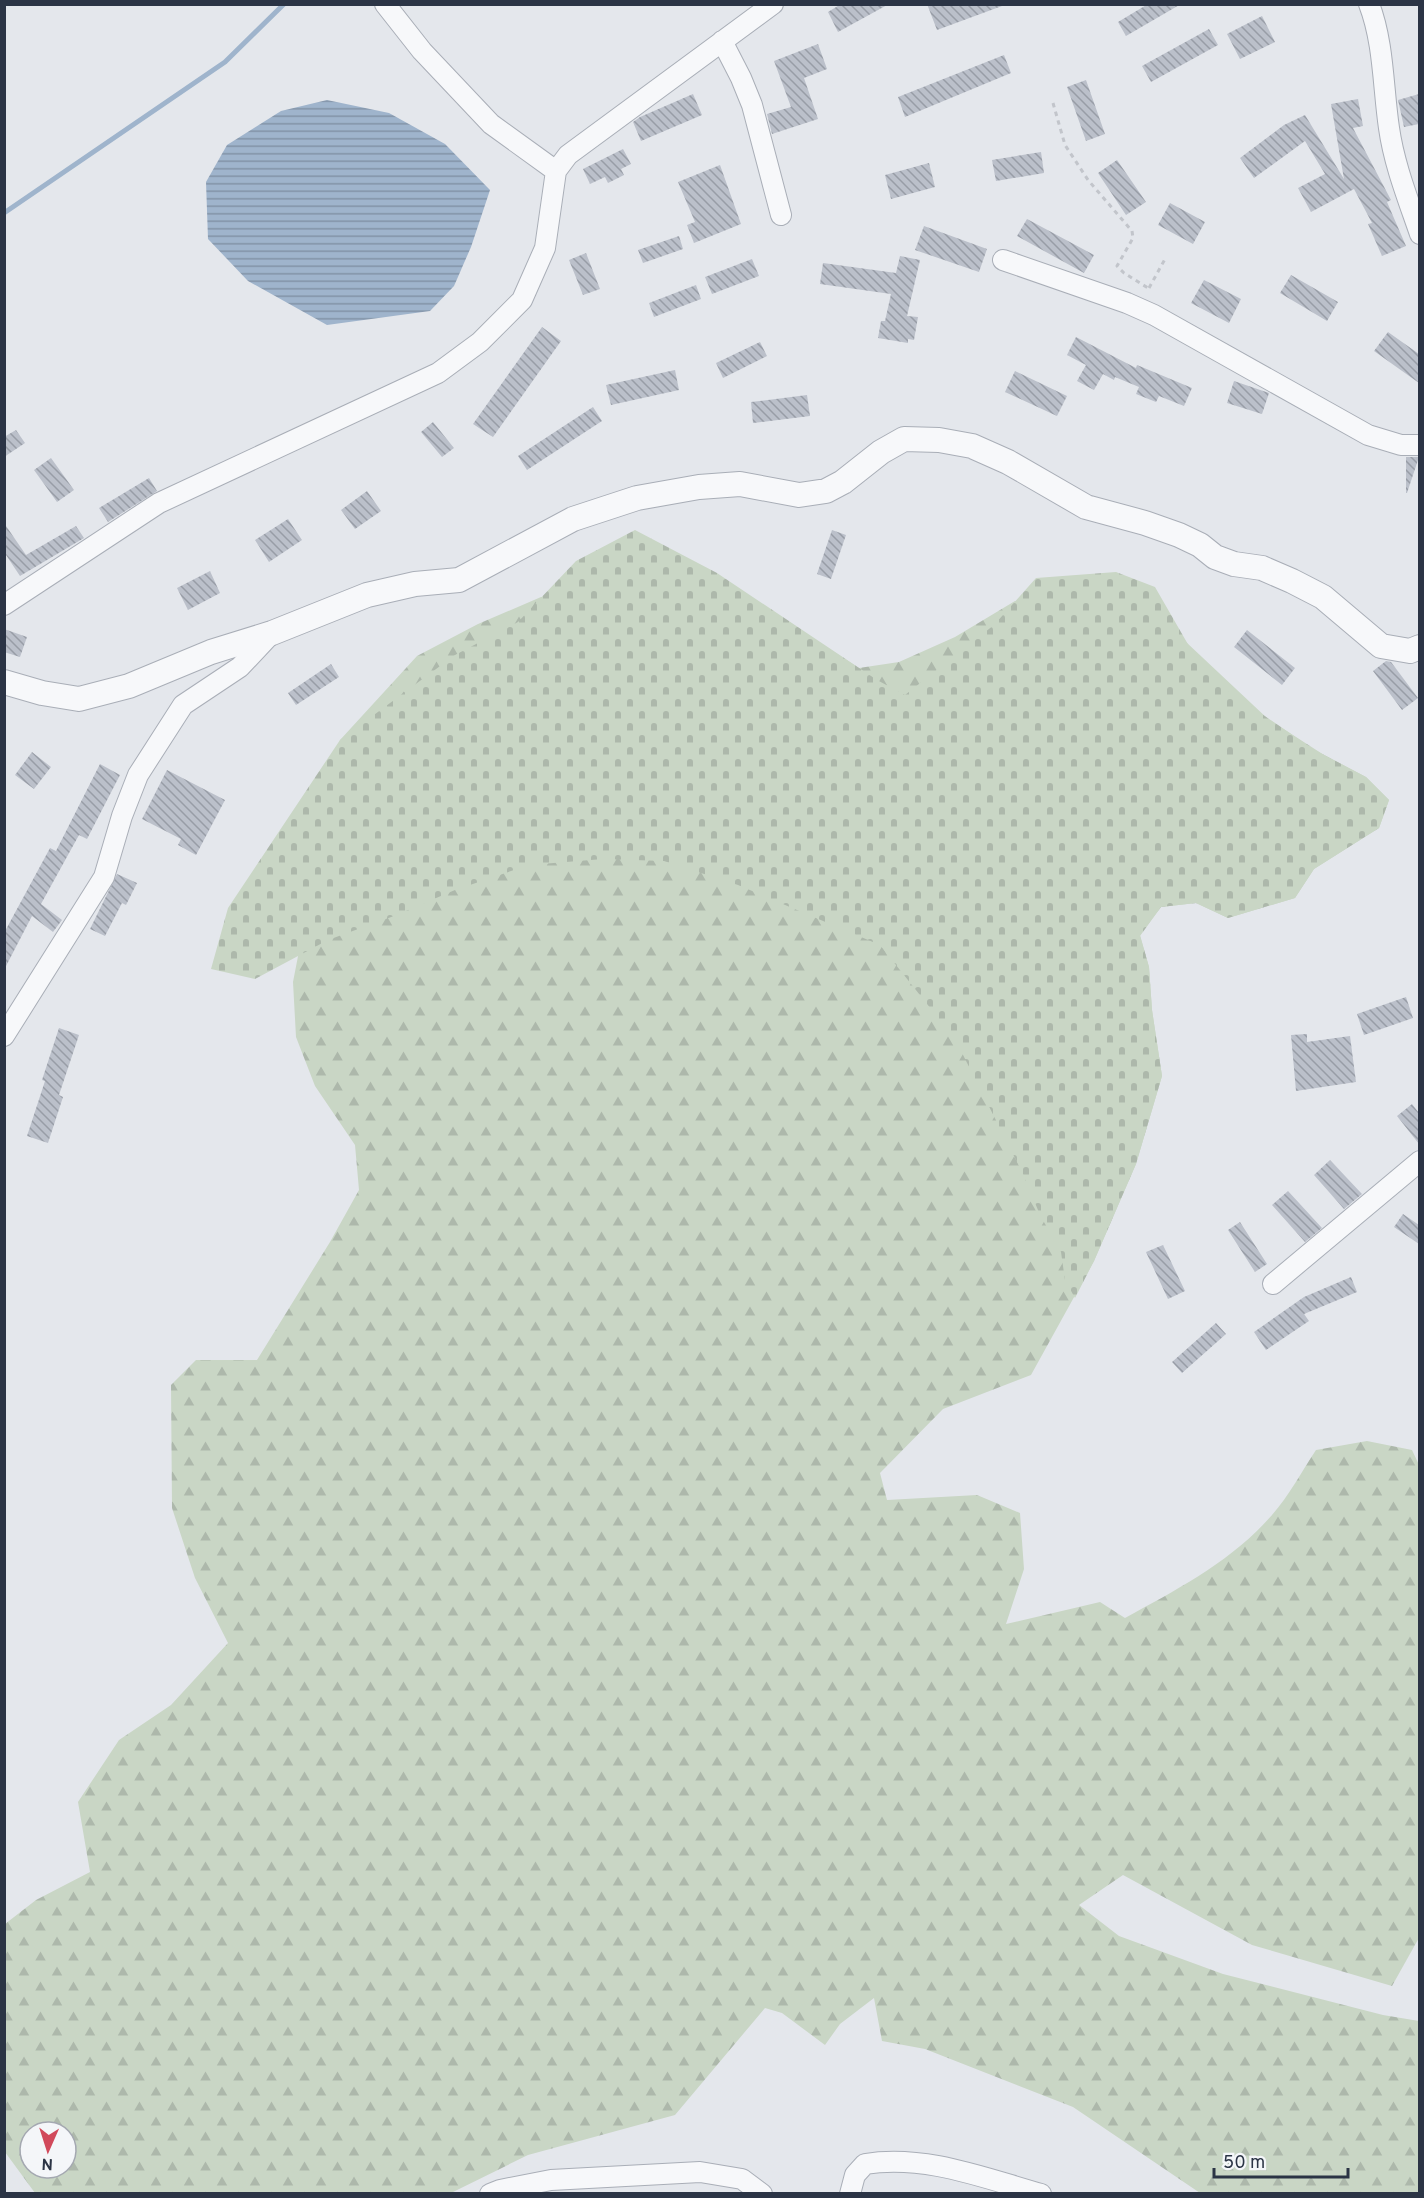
<svg xmlns="http://www.w3.org/2000/svg" width="1424" height="2198" font-family="Overpass,sans-serif">
	<style>
		.forest { fill: url(#forest-firs); fill-rule: evenodd }
		.cemetery { fill: url(#cemetery-stones) }
		.water { fill: url(#water-rules) }
		.lines { fill: none; stroke-linecap: round; stroke-linejoin: round }
		.stream { stroke: #9fb4cc; stroke-width: 5 }
		.building { fill: url(#building-back-hatch) }
		.minor-casing { stroke: #a9aeb7; stroke-width: 22 }
		.tertiary-casing { stroke: #a9aeb7; stroke-width: 26 }
		.path { stroke: #c2c5cb; stroke-width: 3; stroke-dasharray: 4.5 4.5; stroke-linecap: butt }
		.minor { stroke: #f7f8fa; stroke-width: 20 }
		.tertiary { stroke: #f7f8fa; stroke-width: 24 }
	</style>
	<defs>
		<pattern id="forest-firs" width="22" height="20" patternUnits="userSpaceOnUse" patternTransform="scale(1.5)"><rect width="22" height="20" fill="#c9d6c5"/><path d="M5 1l3.5 6h-7zM16 11l3.5 6h-7z" fill="#adb8ab"/></pattern>
		<pattern id="cemetery-stones" width="16" height="16" patternUnits="userSpaceOnUse" patternTransform="scale(1.5)"><rect width="16" height="16" fill="#c9d6c5"/><path d="M2 7V4a2 2 0 0 1 4 0v3zM10 15v-3a2 2 0 0 1 4 0v3z" fill="#adb8ab"/></pattern>
		<pattern id="water-rules" width="6" height="5" patternUnits="userSpaceOnUse" patternTransform="scale(1.5)"><rect width="6" height="5" fill="#9fb4cc"/><path d="M0 2.5h6" fill="none" stroke="#8293a7"/></pattern>
		<pattern id="building-back-hatch" width="6" height="6" patternUnits="userSpaceOnUse" patternTransform="scale(1.5)"><rect width="6" height="6" fill="#bbc0ca"/><path d="M-1 5l2 2M0 0l6 6M5-1l2 2" fill="none" stroke="#989da6"/></pattern>
	</defs>
	<rect width="100%" height="100%" fill="#e4e7ec"/>
	<path class="forest" d="M541,597l239,20 79,51 40,-6 56,-25 60,-36 171,41 82,77 56,36 42,22 23,23 -10,28 -65,41 -19,29 -67,20 -32,-15 -35,4 -21,28 9,32 3,43 10,66 -26,88 -42,97 -63,114 -88,34 -63,64 7,27 90,-5 43,18 4,56 -18,55 94,-22 25,16c53,-29 107,-57 147,-103 17,-19 30,-44 44,-65l51,-9 45,9 8,17v469l-28,50 -140,-41 -129,-70 -44,30 40,31 104,38 160,41 36,6v172h-219l-127,-86 -148,-58 -43,-8 -8,-43 -34,26 -15,21 -43,-32 -17,-5 -90,107 -147,40 -77,38h-416l-30,-41v-228l31,-24 54,-28 -12,-70 41,-62 52,-35 57,-62 -33,-65 -23,-70 -1,-123 25,-25h61l73,-118 29,-52 -4,-45 -40,-59 -19,-49 -3,-55 47,-242 77,-84 61,-32zM30,2132h36v36h-36z"/>
	<path class="cemetery" d="M635,530l82,43 160,107 28,15 89,-70 42,-47 80,-6 39,15 38,66 28,33 92,63 53,28 23,23 -10,28 -65,41 -19,29 -67,20 -32,-15 -35,4 -21,29 9,31 3,43 10,66 -26,88 -42,97 -19,37 -10,-18 -4,-28 -21,-37 -16,-39 -69,-137 -75,-94 -142,-60 -74,-24 -61,-2 -74,6 -74,25 -61,26 -66,24 -73,39 -44,-10 17,-61 112,-168 115,-85 63,-33 58,-61z"/>
	<path class="water" d="M327,100l62,13 56,31 45,46 -19,57 -17,39 -24,25 -103,14 -79,-44 -40,-42 -2,-57 21,-37 54,-34z"/>
	<g class="lines">
		<path class="stream" d="M4,213l221,-151 59,-58"/>
	</g>
	<path class="building" d="M841,4h48l-51,28 -10,-20z
		M927,4h75v2l-65,24z
		M1148,4h33l-55,32 -8,-14z
		M1262,16l13,26 -35,17 -13,-25z
		M1209,29l9,16 -67,37 -9,-16z
		M818,44l9,25 -23,9 14,41 -46,15 -5,-20 24,-7 -17,-46z
		M1004,55l7,18 -106,44 -7,-20z
		M1086,80l19,54 -19,7 -19,-54z
		M693,94l9,21 -61,26 -8,-19 7,-5z
		M1419,94v30l-15,3 -6,-27z
		M1358,99l5,27 -10,2 38,72 -4,2 19,44 -24,10 -14,-32 4,-1 -18,-34 -43,23 -13,-24 27,-14 -20,-33 -51,37 -14,-20 44,-33 21,-10 39,64 -13,-75z
		M623,149l8,15 -10,5 3,6 -16,8 -3,-6 -15,7 -7,-15z
		M1041,152l3,21 -48,8 -4,-21z
		M1117,160l29,42 -20,13 -28,-42z
		M929,163l6,24 -44,12 -6,-24z
		M720,165l21,59 -47,19 -7,-18 8,-3 -17,-40z
		M1170,203l35,19 -12,22 -35,-19z
		M1027,219l67,36 -10,18 -67,-37z
		M924,226l63,23 -8,23 -64,-22z
		M679,236l4,13 -40,14 -5,-13z
		M586,253l14,36 -17,6 -14,-35z
		M900,256l20,4 -13,56 11,1 -4,23 -6,-1v4l-30,-5 3,-17h4l6,-27 -71,-10 3,-21 73,10z
		M752,259l7,17 -47,18 -7,-17z
		M1291,275l47,27 -11,19 -47,-28z
		M1204,280l37,19 -12,24 -38,-20z
		M696,285l5,14 -47,18 -5,-14z
		M542,327l19,14 -68,96 -20,-13z
		M1388,332l31,22v29l-45,-32z
		M1076,337l60,31 1,-3 55,23 -8,18 -25,-10 -3,6 -20,-8 3,-7 -24,-10 -1,3 -11,-6 -9,16 -17,-9 9,-16 -19,-10z
		M760,342l7,14 -44,22 -7,-15z
		M675,370l4,20 -68,15 -5,-20z
		M1015,371l52,25 -10,20 -52,-24z
		M1234,381l35,12 -7,21 -35,-11z
		M807,395l3,21 -57,7 -2,-21z
		M593,407l9,14 -75,49 -9,-14z
		M433,422l21,26 -12,9 -21,-25z
		M16,430l9,13 -21,14v-20z
		M1406,457h13l-12,36h-1z
		M51,458l23,32 -17,12 -23,-32z
		M149,478l8,13 -49,31 -9,-14z
		M367,491l14,20 -26,18 -14,-19z
		M288,519l14,21 -33,22 -14,-22z
		M4,523l22,32 50,-29 8,12 -64,38 -16,-24z
		M832,530l14,5 -15,44 -14,-5z
		M210,571l10,22 -32,17 -11,-22z
		M4,629l23,8 -7,20 -16,-5z
		M1247,630l48,38 -13,17 -48,-38z
		M1386,661l5,1 27,36 -16,12 -29,-39z
		M331,664l8,13 -43,28 -8,-12z
		M32,752l19,15 -17,22 -19,-14z
		M100,764l20,11 -33,64 -8,-4 -38,69 21,16 -9,12 -21,-16 -28,54v-37l46,-85 6,3z
		M167,770l58,30 -29,55 -18,-10 3,-6 -39,-20z
		M117,874l20,9 -11,22 -4,-2 -17,33 -15,-7z
		M1406,997l7,21 -49,17 -7,-21z
		M59,1028l20,7 -20,60 4,2 -15,46 -21,-7 18,-55 -3,-1z
		M1307,1034v8l43,-6 6,46 -60,9 -5,-56z
		M1412,1104l7,9v31l-22,-28z
		M1330,1160l32,34 -18,15 -30,-34z
		M1288,1191l34,37 -17,14 -33,-37z
		M1403,1214l16,11v19l-25,-17z
		M1240,1222l27,42 -12,8 -27,-42z
		M1163,1245l22,46 -17,8 -22,-47z
		M1351,1277l6,15 -53,22 5,7 -43,29 -12,-18 50,-35z
		M1216,1323l10,11 -44,39 -10,-11z"/>
	<g class="lines">
		<defs>
			<path id="minor" d="M385,4l37,47 69,73 65,47
				M1369,4c15,39 14,84 20,124 5,36 19,71 31,106
				M722,41l19,37 11,27 29,110
				M1003,260l124,43 27,12 214,120 33,10h19
				M4,605l155,-102 279,-130 42,-31 42,-42 23,-52 11,-77 12,-16 205,-151
				M4,1036l100,-159 18,-61 16,-41 45,-70 57,-38 32,-34
				M1273,1284l147,-123
				M490,2194l10,-4 51,-10 149,-8 42,7 20,15
				M850,2194l5,-19 10,-11c59,-10 119,14 176,30"/>
			<path id="tertiary" d="M4,682l38,11 37,6 50,-13 82,-34 61,-19 95,-38 48,-11 44,-4 114,-61 64,-21 62,-11 41,-3 59,11 27,-4 17,-9 38,-30 23,-13 35,1 33,6 36,16 78,45 59,16 34,12 21,10 15,12 19,7 28,4 30,13 31,16 58,49 29,5 10,-4"/>
		</defs>
		<use href="#minor" class="minor-casing"/>
		<use href="#tertiary" class="tertiary-casing"/>
		<path class="path" d="M1053,103l12,42 23,35 44,51 1,7 -16,28 7,7 24,15
			M1149,288l16,-29"/>
		<use href="#minor" class="minor"/>
		<use href="#tertiary" class="tertiary"/>
	</g>
	<rect width="1424" height="2198" fill="none" stroke="#2b3445" stroke-width="12"/>
	<g transform="translate(48 2150) rotate(183)"><circle r="28" fill="#f4f6f9" stroke="#a4a8b1" stroke-width="1.5"/>
	<path d="M0-4.5L10 22L0 15L-10 22Z" fill="#d1495b"/>
	<text y="-9" font-size="16" font-weight="bold" text-anchor="middle" fill="#2b3445">N</text>
	</g>
	<path d="M1214 2168v9h134v-9" fill="none" stroke="#2b3445" stroke-width="3"/>
	<text x="1223" y="2168" font-size="18" fill="#2b3445" stroke="#f4f6f9" stroke-width="4.5" paint-order="stroke">50 m</text>
</svg>
